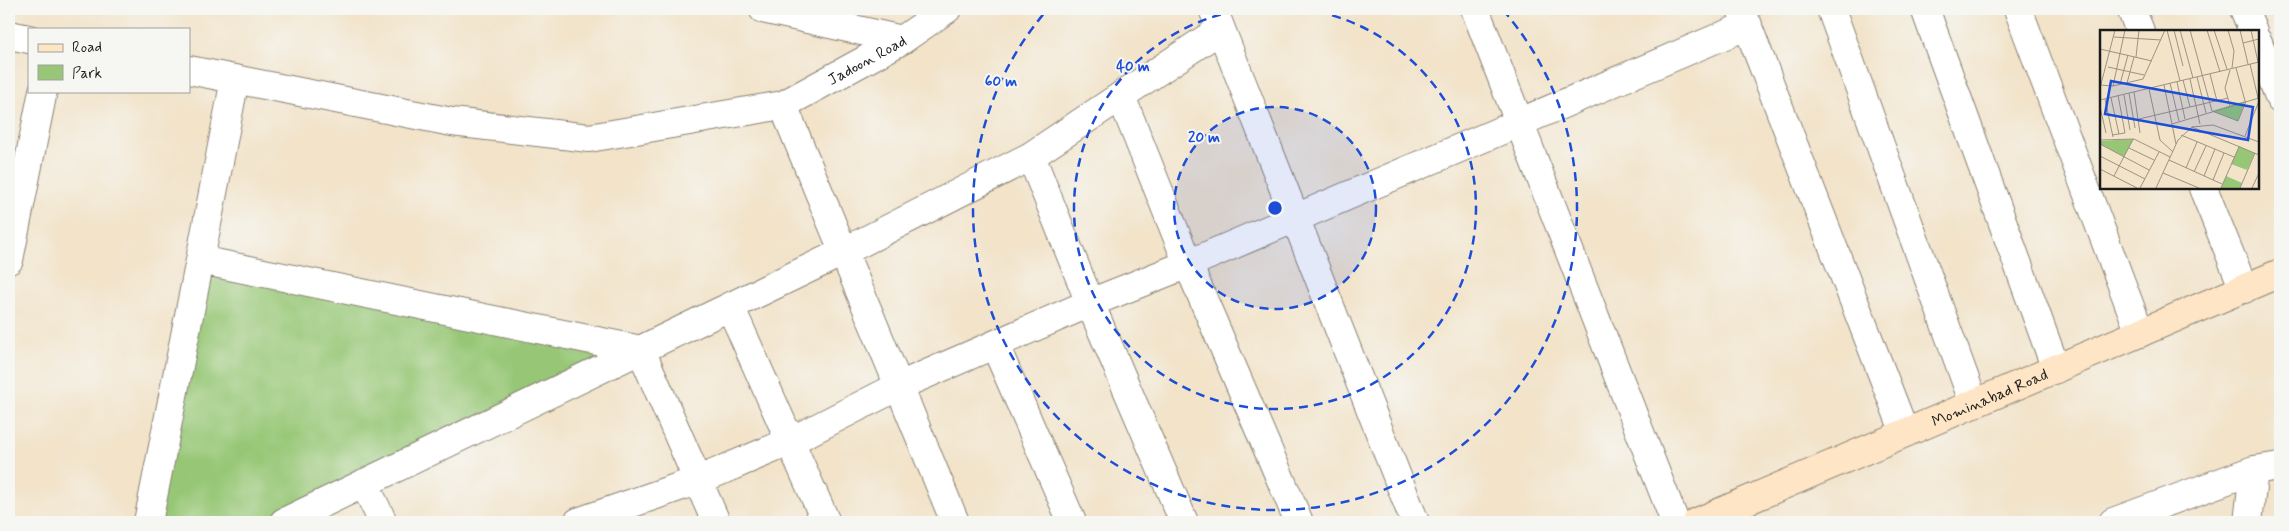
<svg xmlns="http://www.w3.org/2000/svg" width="2289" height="531" font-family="Mynerve,sans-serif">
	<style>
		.green { fill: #97c776; stroke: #5a7249 }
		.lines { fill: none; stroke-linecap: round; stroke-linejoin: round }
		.minor-casing { stroke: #878072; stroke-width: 30 }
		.tertiary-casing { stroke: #878072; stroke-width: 30 }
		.secondary-casing { stroke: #878072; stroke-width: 30 }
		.minor { stroke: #fff; stroke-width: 28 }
		.tertiary { stroke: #fff; stroke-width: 28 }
		.secondary { stroke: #fee5c5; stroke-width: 28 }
		.ring { fill: none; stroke: #1d4ed8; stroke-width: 2.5; stroke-dasharray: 9 6 }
		.labels { text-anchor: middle; stroke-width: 4; stroke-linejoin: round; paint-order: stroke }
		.street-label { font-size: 16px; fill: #1c1c1c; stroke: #f6f6f2 }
		.inset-road { fill: none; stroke: #9c9384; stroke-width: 1 }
		.view { fill: #1d4ed8; fill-opacity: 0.15; stroke: #1d4ed8; stroke-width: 2.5 }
		.inset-edge { fill: none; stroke: #1c1c1c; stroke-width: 2.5 }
		.centre { fill: #1d4ed8; stroke: #f6f6f2; stroke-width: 2.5 }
		.ring-label { font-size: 15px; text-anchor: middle; font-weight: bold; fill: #1d4ed8; stroke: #f6f6f2; stroke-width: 4; stroke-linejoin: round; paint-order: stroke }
	</style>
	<rect width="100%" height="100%" fill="#f6f6f2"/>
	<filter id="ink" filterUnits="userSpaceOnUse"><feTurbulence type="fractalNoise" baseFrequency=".02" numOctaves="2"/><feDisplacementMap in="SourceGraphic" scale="10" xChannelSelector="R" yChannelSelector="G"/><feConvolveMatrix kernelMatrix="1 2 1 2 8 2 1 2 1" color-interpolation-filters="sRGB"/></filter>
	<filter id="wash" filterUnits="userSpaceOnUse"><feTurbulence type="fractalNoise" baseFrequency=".0096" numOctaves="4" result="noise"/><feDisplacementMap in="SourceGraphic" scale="20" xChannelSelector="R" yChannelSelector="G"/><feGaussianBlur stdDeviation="1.12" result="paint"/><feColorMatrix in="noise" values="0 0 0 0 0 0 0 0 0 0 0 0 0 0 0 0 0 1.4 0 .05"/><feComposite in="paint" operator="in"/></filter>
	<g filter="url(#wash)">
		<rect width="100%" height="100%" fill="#f2e3c9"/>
		<path class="green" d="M200,260l441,90 -357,172h-131z"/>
	</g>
	<g filter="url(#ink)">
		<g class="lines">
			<defs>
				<path id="minor" d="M763,9l139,31
					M1213,9l202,513
					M1475,9l200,513
					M1741,9l164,424
					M1831,9l143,395
					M1925,9l131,360
					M2018,9l122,324
					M2131,9l9,22
					M2244,9l9,22
					M2258,42l22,57
					M1121,96l67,168 111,258
					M783,105l172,417
					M1031,156l59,147 94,219
					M2203,188l41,101
					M9,260l34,-169
					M200,260l35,-181
					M730,306l96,216
					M995,345l77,177
					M364,483l19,39
					M148,522l52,-262 441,90 75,172
					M284,522l559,-270 188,-96 190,-127
					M578,522l121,-42 92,-39 108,-55 191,-83 98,-39 560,-239
					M2113,522l141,-52 26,-4
					M2248,522l6,-52"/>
				<g id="tertiary">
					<path d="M9,35l20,4"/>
					<path id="s1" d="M189,70l263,52 137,16 194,-33 119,-65 45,-31"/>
				</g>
				<g id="secondary">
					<path id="s2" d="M1697,522l583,-249"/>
				</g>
			</defs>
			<use href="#minor" class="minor-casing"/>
			<use href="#tertiary" class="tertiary-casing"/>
			<use href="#secondary" class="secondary-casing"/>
			<use href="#minor" class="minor"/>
			<use href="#tertiary" class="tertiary"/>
			<use href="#secondary" class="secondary"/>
		</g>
	</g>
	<circle cx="1275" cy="208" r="101" fill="#1d4ed8" fill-opacity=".12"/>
	<g class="ring">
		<circle cx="1275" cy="208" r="101"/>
		<path d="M1303 9A201 201 0 1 1 1247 9"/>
		<path d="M1503 10A302 302 0 1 1 1047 10"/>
	</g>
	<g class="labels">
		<g class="street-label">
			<text dy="6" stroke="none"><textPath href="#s1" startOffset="698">Jadoon Road</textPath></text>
			<text dy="6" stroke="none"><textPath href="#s2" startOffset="318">Mominabad Road</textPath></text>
		</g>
	</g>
	<g transform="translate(2100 30)">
		<rect width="159" height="159" fill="#f2e3c9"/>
		<path d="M145,71l-7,20 -26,-10zM34,109l-10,18 -24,-13v-3zM139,116l16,7 -8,17 -16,-6zM126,146l16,7 -2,5h-19z" fill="#97c776"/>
		<path class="inset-road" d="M67,0l13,51M74,0l9,36M80,0l13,48M90,0l22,81 26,10 8,-20M107,0l13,42M114,0l13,39M128,0l6,21 -2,17M140,0l8,34M151,0l7,32M14,7l47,3M143,13l16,-4M0,19l52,12M36,27l3,-27M150,34l8,34M8,37l36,8M136,38l9,33M130,40l-5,18 5,18M110,44l7,27M97,47l9,36M90,49l10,45M83,50l7,27M77,52l8,37M27,53l7,-26M70,53l9,38M20,54l8,-29M0,55l13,1 30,-7 22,-49M64,55l12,59M13,56l12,-56M0,58l15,-58M49,59l11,51 13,12M34,62l6,41M29,63l6,35M24,65l6,35M11,68l8,36M5,69l8,38M0,70l159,-38M0,77l6,26M39,89l89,-21M72,94l87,-26M92,97l67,28M12,105l13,-2 -7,-38M81,105l53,22M145,106l14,-35M0,110l34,-1 36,18M0,114l49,26M29,118l25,12M0,126l45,23M69,130l53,24M86,138l11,-26M0,139l37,19M94,142l12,-26M63,143l36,15M14,146l19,-37M104,146l11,-27M113,150l11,-27M40,158l19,-36M56,158l22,-48 14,-13 21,-2 46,17M121,158l18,-41M140,158l15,-35M152,158l7,-15"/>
		<path class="view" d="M11,51l142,26 -5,33 -143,-26z"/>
		<rect width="159" height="159" class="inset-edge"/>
	</g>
	<circle cx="1275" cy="208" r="8" class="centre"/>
	<g class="ring-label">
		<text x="1133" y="71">40 m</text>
		<text x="1001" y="86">60 m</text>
		<text x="1204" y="142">20 m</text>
	</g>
	<rect width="2289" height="531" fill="none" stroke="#f6f6f2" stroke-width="30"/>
	<rect x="28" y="28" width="162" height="65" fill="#f6f6f2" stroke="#9f9f9c"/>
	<rect x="38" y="44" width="25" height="8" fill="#fee5c5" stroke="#9f9f9c"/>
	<text x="72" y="52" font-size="15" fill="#1c1c1c">Road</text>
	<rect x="38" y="65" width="25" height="15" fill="#97c776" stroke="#9f9f9c"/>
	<text x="72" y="78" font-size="15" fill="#1c1c1c">Park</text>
</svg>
